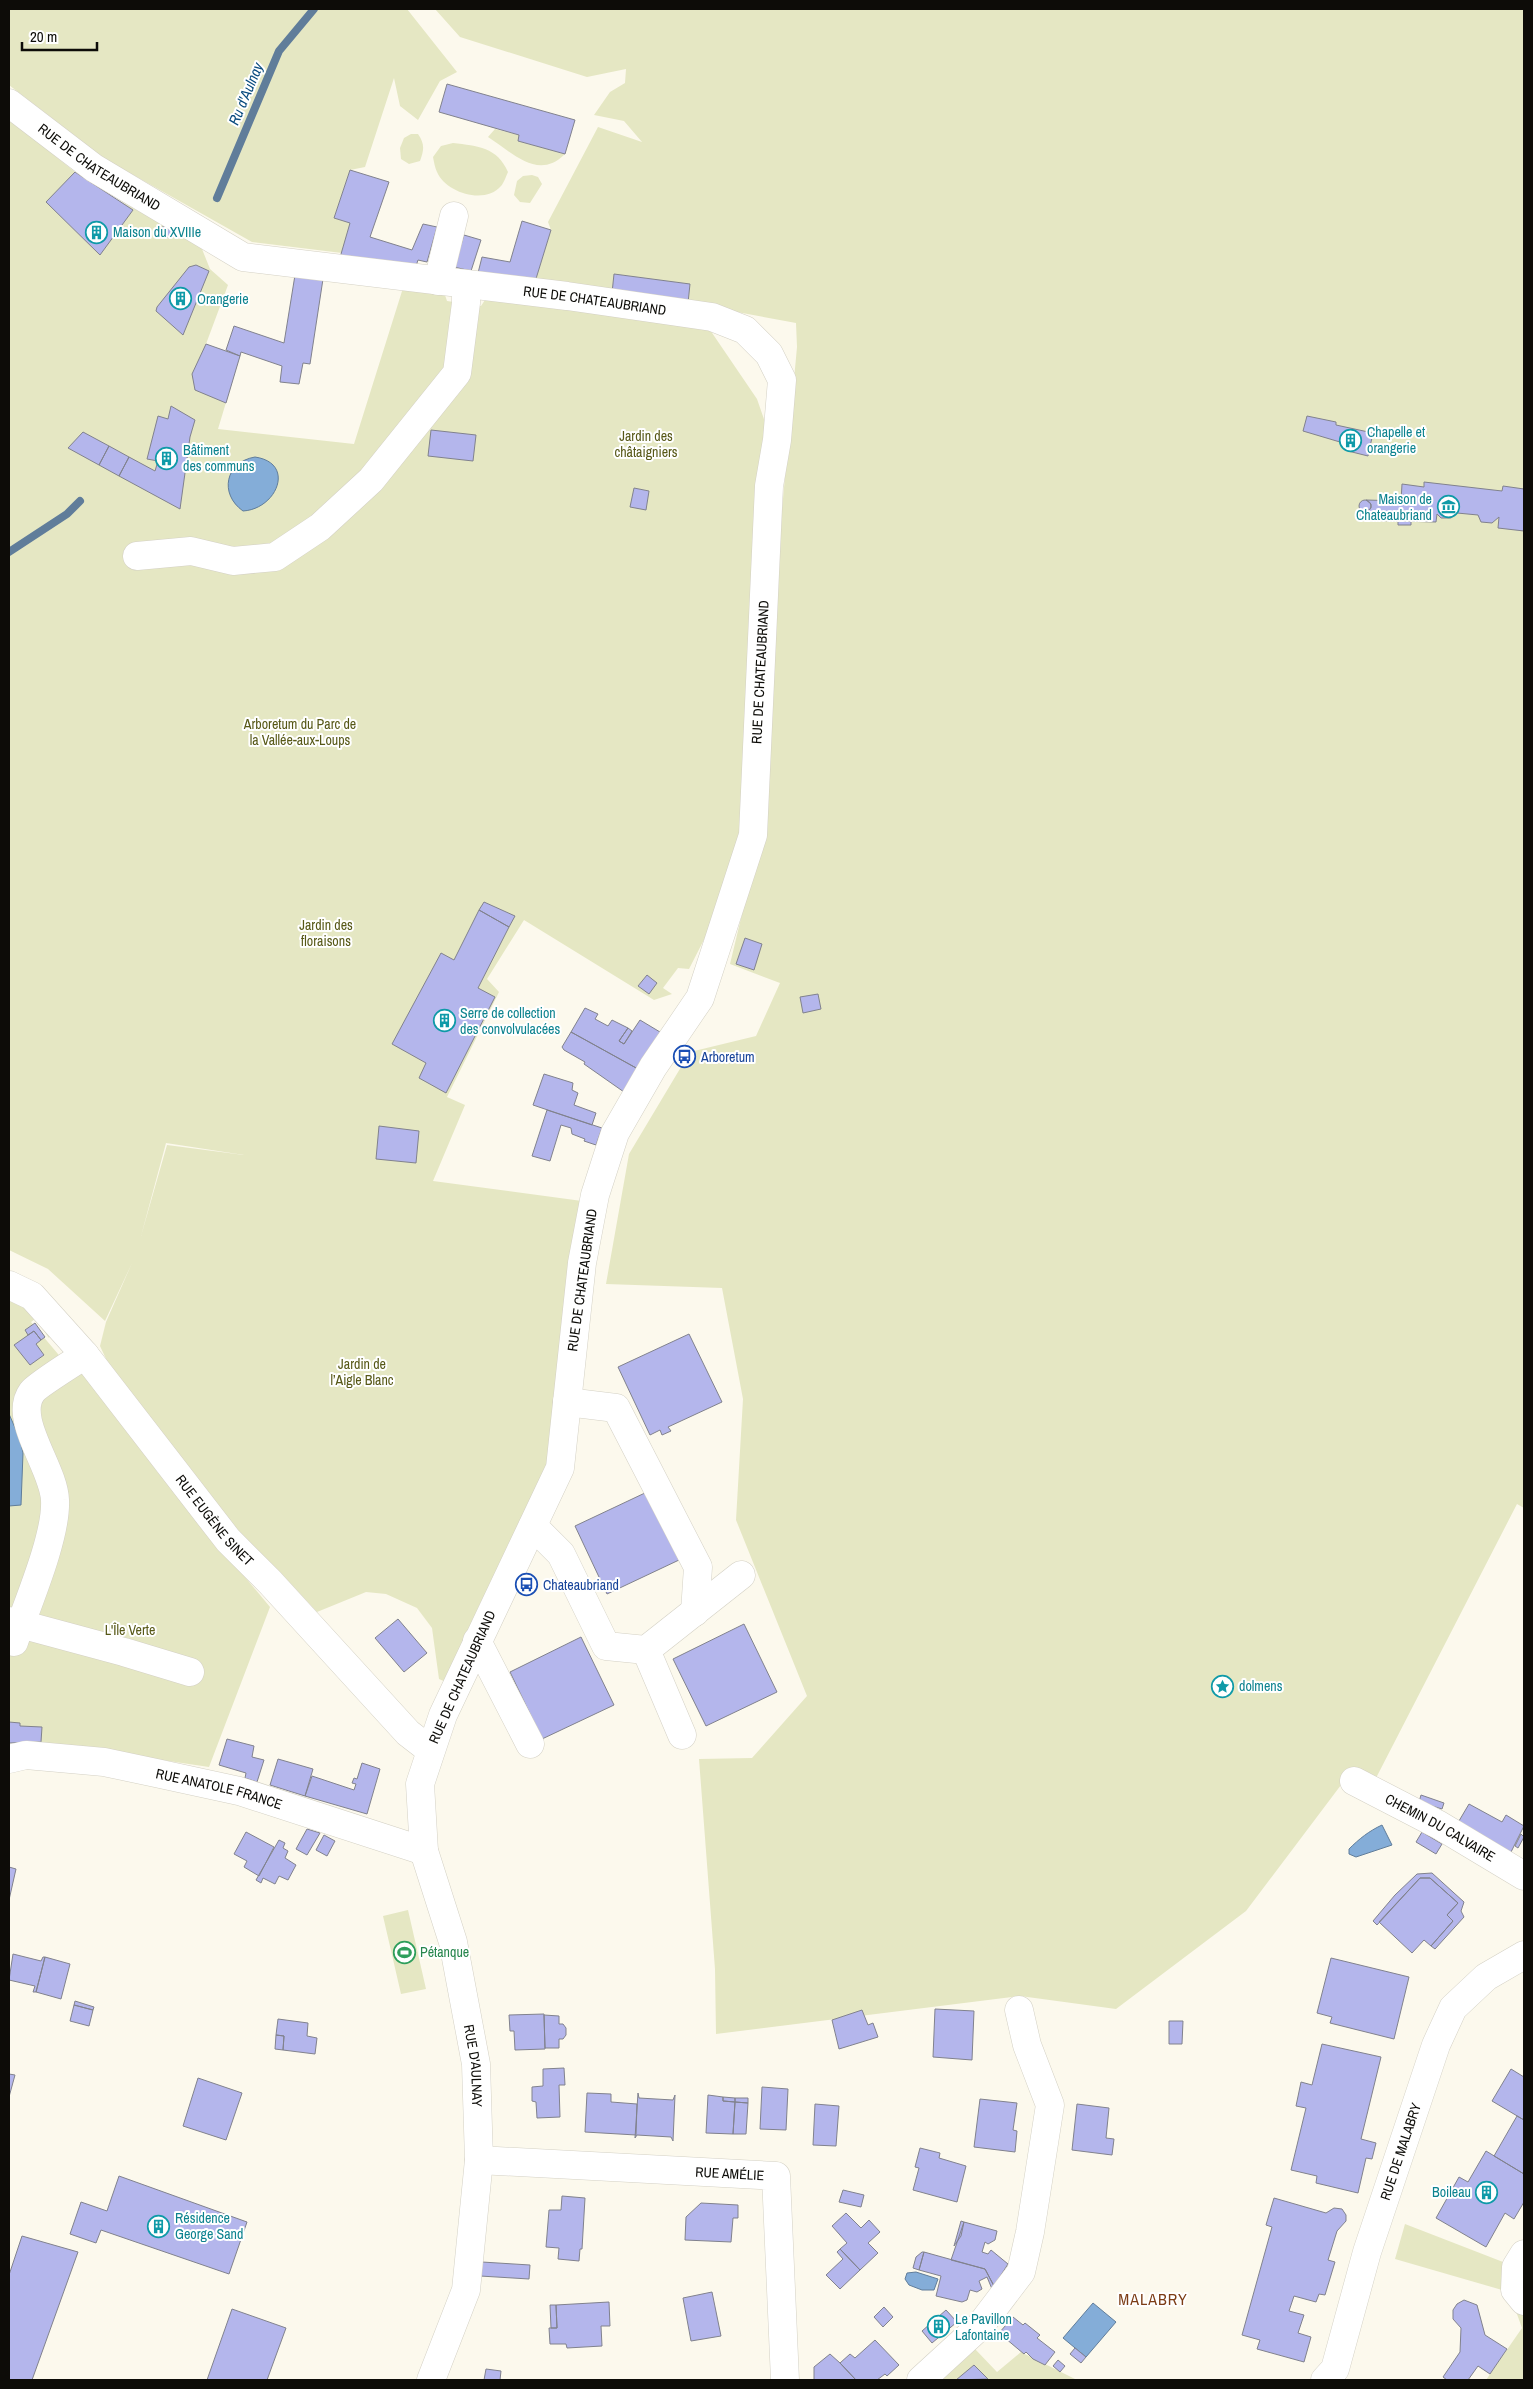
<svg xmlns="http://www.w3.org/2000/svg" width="1533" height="2389" font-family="'Archivo Narrow',sans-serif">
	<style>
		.green { fill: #e5e7c3; fill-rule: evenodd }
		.water { fill: #84add8; stroke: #607d9a }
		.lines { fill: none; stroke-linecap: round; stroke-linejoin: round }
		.stream { stroke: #607d9a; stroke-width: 8 }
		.building { fill: #b4b6ec; stroke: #81828d }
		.minor-casing { stroke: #d4d1c5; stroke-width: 29 }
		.minor { stroke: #fff; stroke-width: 28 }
		.labels { text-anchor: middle; stroke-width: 4; stroke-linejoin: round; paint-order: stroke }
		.street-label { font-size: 14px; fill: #0d0c08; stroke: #fff }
		.culture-label { font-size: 14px; fill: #0d838f; stroke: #fff; text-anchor: start }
		.park-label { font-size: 14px; fill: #575817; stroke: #fff }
		.transit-label { font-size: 14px; fill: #164399; stroke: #fff; text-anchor: start }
		.leisure-label { font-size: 14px; fill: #27864d; stroke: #fff; text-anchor: start }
		.water-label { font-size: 15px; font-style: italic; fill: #094b7f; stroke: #fff }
		.quarter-label { font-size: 16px; letter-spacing: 1px; fill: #7c3d16; stroke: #fff }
	</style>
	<rect width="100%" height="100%" fill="#fcf9ed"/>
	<path class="green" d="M9,9h398l50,63 -17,9 -22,39 -18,-14 -6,-28 -29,89 -15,3 -16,48 16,5 -8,30 -90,-11 -147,-83 -96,-74z
		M435,9h1089v1499l-7,-4 -142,276 -31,1 -98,130 -130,98 -96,-13 -304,38 -1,-65 -16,-210 53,-1 55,-62 -71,-176 7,-121 -21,-111 -116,-4 23,-130 61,-102 66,-16 24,-53 -50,-19 25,-104 19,-264 23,-249 -1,-24 -108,-20 2,-19 -76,-10 -2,19 -77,-11 16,-52 -3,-8 50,-95 44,15 -18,-21 -30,-6 16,-23 15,-9 1,-14 -39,8 -127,-40z
		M9,119l66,53 30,21 95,51 10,25 18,16 -22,59 34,12 -22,73 136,15 49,-156 41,4 3,9 34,5 8,-12 217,30 51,75 8,23 -8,72 -14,325 -30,103 -24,47 -11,-1 -15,20 9,6 -18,6 -130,-80 -37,59 12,13 -52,105 18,8 -32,76 149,20 -30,254 -26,59 -48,94 -32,74 -7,-3 -7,-51 -15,-20 -31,-14 -20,-2 -49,20 -39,-42 -14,-6 -58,-70 -99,-133 -7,-15 6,-24 26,-59 -27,58 -57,-52 -39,-19zM166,1143l78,12 -77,-10 -26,91z
		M495,129l24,6 -1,6 47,13c-27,27 -52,-1 -77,-17z
		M411,134h7c7,10 6,16 2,27l-11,3 -8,-5 -1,-11 4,-10z
		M453,143c25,3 44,4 55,29 -2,4 -4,11 -7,14 -16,19 -55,7 -64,-14 -2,-4 -3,-10 -4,-15l8,-11z
		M532,175l6,2 4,7 -12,19 -10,-1 -6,-7 3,-14 6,-5z
		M9,1292l44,38 -4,8 -14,-19 -4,3 43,51 12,-10 76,102 -7,4 115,138 -61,160 -168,-25 -32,1z
		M408,1910l18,79 -25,5 -18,-78z
		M1405,2224l111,43 8,34v79h-38l36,-52 -13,-36 -114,-33z
		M975,2349l22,23 24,-20 56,28h-90l-13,-15 -18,15h-14z"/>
	<path class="water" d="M255,457c41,6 22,52 -12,54 -24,-17 -18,-49 12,-54z
		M9,1414l11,25 3,14 -2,52 -12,1z
		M1382,1825l10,20 -36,12 -7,-3v-5c10,-10 20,-18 33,-24z
		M916,2272l22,7 -4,11h-12l-13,-5 -4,-6 2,-6z
		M1093,2303l23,19 -30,35 -23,-19z"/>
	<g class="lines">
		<path class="stream" d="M217,198l62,-147 35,-42
			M9,552l58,-38 13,-13"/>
	</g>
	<path class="building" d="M447,84l128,36 -10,34 -47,-13 1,-6 -80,-23z
		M350,170l39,12 -19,55 42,13 11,-26 14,3 -10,35 -9,-2 -3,9 -76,-8 11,-38 -16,-5z
		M75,172l58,38 -33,45 -54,-53z
		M522,221l29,9 -16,52 -57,-9 4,-16 28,5z
		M164,225l9,5 -4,8 -10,-5z
		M464,235l17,5 -10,31 -17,-4z
		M196,265l13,6 -26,64 -27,-24 1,-4 32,-40z
		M614,274l76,10 -2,19 -76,-10z
		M295,275l28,4 -13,85 -7,-1 -4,21 -19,-2 2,-16 -41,-14 -1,4 -14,-6 8,-24 50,17z
		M206,344l34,12 -14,47 -31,-13 -3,-16z
		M171,406l24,14 -5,17 -10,72 -61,-33 10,-19 26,14 3,-10 -11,-2 11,-43 10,3z
		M1307,416l29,6v3l37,8 -5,23 -20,-5 2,-6 -47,-14z
		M431,430l45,5 -3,26 -45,-5z
		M83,432l26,14 -10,19 -31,-17z
		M109,446l20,11 -10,19 -20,-11z
		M1424,482l78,9 1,-5 21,3v42l-26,-3 1,-11 -7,6 -11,-1 -3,-7 -21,-2 -6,5h-10l-4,-4 -1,8 -77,-2 1,-11 6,3 5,-4v-4l-5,-4 35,1 1,-17 22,3z
		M634,488l15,3 -3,19 -16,-3z
		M1359 506a6 6 0 1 1 12 0a6 6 0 1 1-12 0Z
		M1398,520l13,1v4h-13z
		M484,902l31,14 -6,11 -30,-17z
		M479,910l30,17 -31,61 17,9 -49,96 -27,-15 7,-15 -34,-19 49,-91 13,7z
		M745,938l17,6 -8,26 -18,-6z
		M647,975l10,8 -8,11 -11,-8z
		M818,994l3,15 -18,4 -3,-16z
		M585,1008l13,6 -3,5 13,7 4,-6 16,8 -9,13 5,3 16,-24 20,12 -22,37 -67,-37z
		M628,1028l4,3 -8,13 -5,-3z
		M571,1032l67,37 -14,23 -40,-28 1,-2 -21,-12 -2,-3z
		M544,1074l29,9 -1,7 6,3 -4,12 22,8 -4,12 -59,-20z
		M547,1110l55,18 -6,17 -12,-4 1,-2 -13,-5 -1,-6 -10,-3 -11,36 -18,-5z
		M379,1126l40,5 -3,32 -40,-4z
		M35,1323l10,14 -4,3 -7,-9 -6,4 -3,-5z
		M34,1331l7,9 -5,4 8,11 -14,10 -16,-20z
		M689,1334l33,68 -54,25 3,4 -9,4 -2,-5 -10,5 -32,-68z
		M647,1492l32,68 -72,34 -32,-68z
		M398,1619l29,34 -23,19 -29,-34z
		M744,1624l33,68 -71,34 -33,-67z
		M581,1637l33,68 -72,34 -32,-67z
		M9,1722l11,1v3l22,1 -1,15 -32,1z
		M227,1739l27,7 -2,11 12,3 -7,22 -12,-4 1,-5 -27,-8z
		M278,1759l35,10 -8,27 -35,-11z
		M362,1763l18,6 -13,45 -62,-18 7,-20 42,14 2,-6 -4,-1 2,-5 3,1z
		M1421,1795l23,8 -2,6 -23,-7z
		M1469,1804l33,18 4,-7 18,11 -15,30 -53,-30z
		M307,1829l13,4 -13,22 -11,-6z
		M246,1832l28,15 -15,29 -15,-9 3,-6 -13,-7z
		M1422,1832l20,12 -6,10 -20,-12z
		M1521,1834l3,3 -6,11 -3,-2z
		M324,1835l11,6 -8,15 -11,-6z
		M279,1840l6,3 -2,5 5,3 -3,7 11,7 -8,15 -9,-4 -4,8 -12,-6 -2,5 -5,-3z
		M9,1867l7,2 -7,31z
		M1432,1873l32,29 -3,9 3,6 -29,32 -4,-3 22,-25 -6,-6 11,-12 -28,-25h-10l-43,47 -4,-4 22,-26 22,-21z
		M1420,1878h10l28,25 -11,12 6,6 -22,25 -7,-6 -12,13 -33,-31z
		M13,1954l28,7 2,-4h2l-9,35h-3l2,-6 -26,-6z
		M45,1957l25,7 -9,35 -25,-7z
		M1331,1958l78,19 -15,62 -64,-16 2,-6 -15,-4z
		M75,2001l19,6 -1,3 -19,-5z
		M74,2005l19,5 -4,16 -19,-5z
		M935,2009l39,2 -2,49 -39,-3z
		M862,2010l6,15 5,-2 5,14 -39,12 -7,-29z
		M544,2014l1,35 -30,1 -1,-19h-4l-1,-16z
		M544,2015l15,1v8h4l3,4v7l-3,4h-4v9h-14z
		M278,2019l30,4 -1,13 10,2 -2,16 -32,-4 1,-14 -8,-1z
		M1169,2021h14l-1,23h-13z
		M276,2035l8,1 -1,14 -8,-1z
		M1322,2044l59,13 -20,82 15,4 -4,16 -6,-1 -8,35 -42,-10 1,-7 -26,-6 15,-62 -10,-2 5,-24 11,3z
		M564,2068l1,17h-6l1,32 -23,1 -1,-16 -4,-1v-14l11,-1v-17z
		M1511,2069l13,8v43l-32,-19z
		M9,2074l6,1 -6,22z
		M198,2078l44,15 -16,47 -43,-14z
		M762,2087l26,2 -2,41 -26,-1z
		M587,2093l24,1v8l26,2 -1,31 -51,-3z
		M638,2093l1,5 34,2 2,-5 -2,46 -2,-4 -34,-2 -2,3z
		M708,2095l15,2v4l12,1 -2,32 -27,-1z
		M723,2097l12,1v4l-12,-1z
		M735,2098h13v5l-13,-1z
		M980,2099l37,4 -4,27 4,1 -2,21 -41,-5z
		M735,2102l13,1 -2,31h-13z
		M815,2104l24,2 -3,40 -23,-1z
		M1077,2104l32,4 -3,30 8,1 -2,16 -40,-5z
		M1517,2116l7,4v54l-30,-18z
		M920,2148l20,5 -1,5 27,8 -9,36 -44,-12 6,-22 -4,-1z
		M1486,2151l38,23v28l-10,17 -9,-6 -19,34 -50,-29 23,-41 9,5z
		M119,2176l128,46 -18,52 -128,-44 -5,13 -26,-9 11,-32 26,9z
		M843,2190l21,5 -3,12 -22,-5z
		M562,2196l23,2 -3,51h-2l-1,12 -21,-2 1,-11 -13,-1 3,-37h12z
		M1274,2198l52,15 8,-5 8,1 4,6v6l-9,10 -9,29 7,2 -10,33 -6,-1 -3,8 -22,-6 -5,15 15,4 -6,18 13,4 -7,25 -47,-13 3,-9 -18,-5 30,-108 -6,-2z
		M701,2203l37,2v13h-5l-2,24 -46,-2 1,-23z
		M846,2213l15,15 8,-8 11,12 -12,11 10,10 -18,17 -20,-21 7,-6 -15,-17z
		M961,2221l3,1 -3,14 -7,10z
		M964,2222l33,9 -2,9 -7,4 -3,-2 -3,10 6,2 3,-4 17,14 -14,22 -9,-17 -34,-9z
		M22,2236l56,16 -46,128h-21l-2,-1v-104z
		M840,2249l20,21 -20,19 -14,-14 17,-16 -6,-7z
		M922,2252h2l-5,18 -6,-2 3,-11z
		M924,2252l61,17 9,17 -2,3 -5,-12 -8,4 3,8 -5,3 -7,-2 -3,10 -5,2 -26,-6 5,-20 -22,-6z
		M482,2262l48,3 -1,14 -49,-3z
		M712,2292l9,44 -30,5 -8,-43z
		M1464,2300l13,5 8,30 22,14 -17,25 -12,-8 -10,14h-21l-4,-3 17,-25 1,-24 -8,-9v-9l4,-6z
		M609,2302l1,24h-9l1,20 -35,2 -1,-4h-16l-1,-16h8l-1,-23z
		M550,2305h6l1,23h-6z
		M884,2307l9,10 -10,10 -9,-10z
		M232,2309l54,19 -19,52h-60z
		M946,2310l11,12 -25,21 -10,-12z
		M1013,2317l10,8 2,-2 15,12 -3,3 18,14 -10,13 -12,-6 -7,-7 -2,2 -25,-21z
		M875,2340l24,25 -12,11 -2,-2 -8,6h-21l-16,-17 10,-9 5,4z
		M1075,2348l11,9 -5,6 -11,-9z
		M830,2354l10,9 16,17h-42v-13z
		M1058,2360l7,6 -5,6 -7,-6z
		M974,2365l14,14 -32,1z
		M486,2369l15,2 -1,9h-16z"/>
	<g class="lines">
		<defs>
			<g id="minor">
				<path id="s1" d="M9,103l85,65 149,89 324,39 145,21 33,13 24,24 13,26 -5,60 -8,46 -16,349 -53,163 -47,69 -38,66 -20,62 -13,68 -22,205 -117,247 -23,69 4,67 29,91 23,122 3,96 -13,130 -35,90"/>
				<path d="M438,281l16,-65"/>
				<path d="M137,556l54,-5 42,10 42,-4 45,-30 51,-47 86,-107 9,-70v-19"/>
				<path id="s2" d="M9,1285l23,11 53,59 143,185 42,42 138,151 22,17"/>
				<path d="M567,1402l49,6 82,159 -3,45"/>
				<path d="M533,1526l28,28 45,92 40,4 95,-75"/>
				<path d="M9,1621l115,31 66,20"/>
				<path d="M477,1641l53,103"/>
				<path d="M14,1642c13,-37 43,-106 41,-142 -1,-32 -43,-81 -23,-108 5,-7 44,-31 53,-37"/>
				<path d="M646,1650l36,85"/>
				<path id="s3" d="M9,1759l17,-4 78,7 52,11 83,18 185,60"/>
				<path id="s4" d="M1354,1781l85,44 85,51"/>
				<path id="s5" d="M479,2160l297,16 9,204"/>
				<path d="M1524,2254l-8,13 -1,23 9,11"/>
				<path d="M921,2380l59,-54 41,-54 9,-40 20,-127 -23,-60 -8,-35"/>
				<path id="s6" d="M1325,2380l10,-11 32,-117 69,-207 17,-37 33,-31 38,-22"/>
			</g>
		</defs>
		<use href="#minor" class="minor-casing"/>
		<use href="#minor" class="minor"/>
	</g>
	<defs>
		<symbol id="building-ring" viewBox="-11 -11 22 22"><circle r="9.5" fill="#fff" stroke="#0f9aa8" stroke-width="1.5"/><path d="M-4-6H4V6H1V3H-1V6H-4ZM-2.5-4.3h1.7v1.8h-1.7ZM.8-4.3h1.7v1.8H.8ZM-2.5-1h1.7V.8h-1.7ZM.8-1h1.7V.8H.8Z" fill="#0f9aa8"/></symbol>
		<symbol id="museum-ring" viewBox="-11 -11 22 22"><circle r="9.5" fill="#fff" stroke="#0f9aa8" stroke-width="1.5"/><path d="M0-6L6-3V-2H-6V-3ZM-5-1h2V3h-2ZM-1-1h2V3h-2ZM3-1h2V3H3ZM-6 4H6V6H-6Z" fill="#0f9aa8"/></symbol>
		<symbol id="bus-ring" viewBox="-11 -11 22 22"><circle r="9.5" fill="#fff" stroke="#1a4fb4" stroke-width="1.5"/><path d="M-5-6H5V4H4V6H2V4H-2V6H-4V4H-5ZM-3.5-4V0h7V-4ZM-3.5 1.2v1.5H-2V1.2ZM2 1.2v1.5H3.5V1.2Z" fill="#1a4fb4"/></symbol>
		<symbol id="sight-ring" viewBox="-11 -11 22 22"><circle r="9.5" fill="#fff" stroke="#0f9aa8" stroke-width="1.5"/><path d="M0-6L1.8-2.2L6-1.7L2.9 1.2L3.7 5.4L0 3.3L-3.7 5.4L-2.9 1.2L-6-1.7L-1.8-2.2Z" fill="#0f9aa8"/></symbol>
		<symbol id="stadium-ring" viewBox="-11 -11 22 22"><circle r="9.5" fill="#fff" stroke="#2e9e5b" stroke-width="1.5"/><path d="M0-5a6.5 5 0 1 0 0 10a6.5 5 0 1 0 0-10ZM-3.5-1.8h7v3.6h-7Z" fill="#2e9e5b"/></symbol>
	</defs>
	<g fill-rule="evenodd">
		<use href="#building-ring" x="84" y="220" width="25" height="25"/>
		<use href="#building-ring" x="168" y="286" width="25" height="25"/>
		<use href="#building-ring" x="1338" y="428" width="25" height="25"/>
		<use href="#building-ring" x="154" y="446" width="25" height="25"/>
		<use href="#museum-ring" x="1436" y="494" width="25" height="25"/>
		<use href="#building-ring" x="432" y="1008" width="25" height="25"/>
		<use href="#bus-ring" x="672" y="1044" width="25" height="25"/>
		<use href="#bus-ring" x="514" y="1572" width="25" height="25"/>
		<use href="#sight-ring" x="1210" y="1674" width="25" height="25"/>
		<use href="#stadium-ring" x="392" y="1940" width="25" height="25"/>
		<use href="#building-ring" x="1474" y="2180" width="25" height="25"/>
		<use href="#building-ring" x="146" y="2214" width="25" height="25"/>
		<use href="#building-ring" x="926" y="2314" width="25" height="25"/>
	</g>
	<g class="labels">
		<g class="street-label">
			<text dy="5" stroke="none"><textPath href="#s1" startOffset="111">RUE DE CHATEAUBRIAND</textPath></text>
			<text dy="5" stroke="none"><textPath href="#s1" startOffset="635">RUE DE CHATEAUBRIAND</textPath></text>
			<text transform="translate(760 672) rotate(-87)" y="5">RUE DE CHATEAUBRIAND</text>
			<text transform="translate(582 1280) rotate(-82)" y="5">RUE DE CHATEAUBRIAND</text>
			<text dy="5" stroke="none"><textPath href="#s2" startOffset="315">RUE EUGÈNE SINET</textPath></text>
			<text transform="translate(462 1677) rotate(-66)" y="5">RUE DE CHATEAUBRIAND</text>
			<text dy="5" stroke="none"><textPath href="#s3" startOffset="214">RUE ANATOLE FRANCE</textPath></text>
			<text dy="5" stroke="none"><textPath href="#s4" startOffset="98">CHEMIN DU CALVAIRE</textPath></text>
			<text dy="5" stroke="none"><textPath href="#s1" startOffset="2614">RUE D'AULNAY</textPath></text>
			<text dy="5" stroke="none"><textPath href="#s6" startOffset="242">RUE DE MALABRY</textPath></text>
			<text dy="5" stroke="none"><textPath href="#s5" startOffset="251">RUE AMÉLIE</textPath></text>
		</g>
		<g class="culture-label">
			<text x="113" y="237">Maison du XVIIIe</text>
			<text x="197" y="304">Orangerie</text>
			<text x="1367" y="437">Chapelle et<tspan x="1367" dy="16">orangerie</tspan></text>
			<text x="183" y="455">Bâtiment<tspan x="183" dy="16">des communs</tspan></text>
			<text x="1432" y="504" text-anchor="end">Maison de<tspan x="1432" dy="16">Chateaubriand</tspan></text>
			<text x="460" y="1018">Serre de collection<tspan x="460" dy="16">des convolvulacées</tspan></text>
			<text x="1239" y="1691">dolmens</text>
			<text x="1471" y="2197" text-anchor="end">Boileau</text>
			<text x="175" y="2223">Résidence<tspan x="175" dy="16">George Sand</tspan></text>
			<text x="955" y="2324">Le Pavillon<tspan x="955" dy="16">Lafontaine</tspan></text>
		</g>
		<g class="park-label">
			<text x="646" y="441">Jardin des<tspan x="646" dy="16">châtaigniers</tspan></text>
			<text x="300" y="729">Arboretum du Parc de<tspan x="300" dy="16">la Vallée-aux-Loups</tspan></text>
			<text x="326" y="930">Jardin des<tspan x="326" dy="16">floraisons</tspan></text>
			<text x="362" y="1369">Jardin de<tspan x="362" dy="16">l’Aigle Blanc</tspan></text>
			<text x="130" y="1635">L'Île Verte</text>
		</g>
		<g class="transit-label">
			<text x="701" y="1062">Arboretum</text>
			<text x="543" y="1590">Chateaubriand</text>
		</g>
		<g class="leisure-label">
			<text x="420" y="1957">Pétanque</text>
		</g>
		<g class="water-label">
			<text transform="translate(246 94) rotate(-67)" y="5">Ru d'Aulnay</text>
		</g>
		<g class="quarter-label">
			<text x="1153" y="2305">MALABRY</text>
		</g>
	</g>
	<rect width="1533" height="2389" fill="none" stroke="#0d0c08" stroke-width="20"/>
	<path d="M22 42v8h75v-8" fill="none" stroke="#0d0c08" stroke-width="2.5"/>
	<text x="30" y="42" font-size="15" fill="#0d0c08" stroke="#ffffff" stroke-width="4" paint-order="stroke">20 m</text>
</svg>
